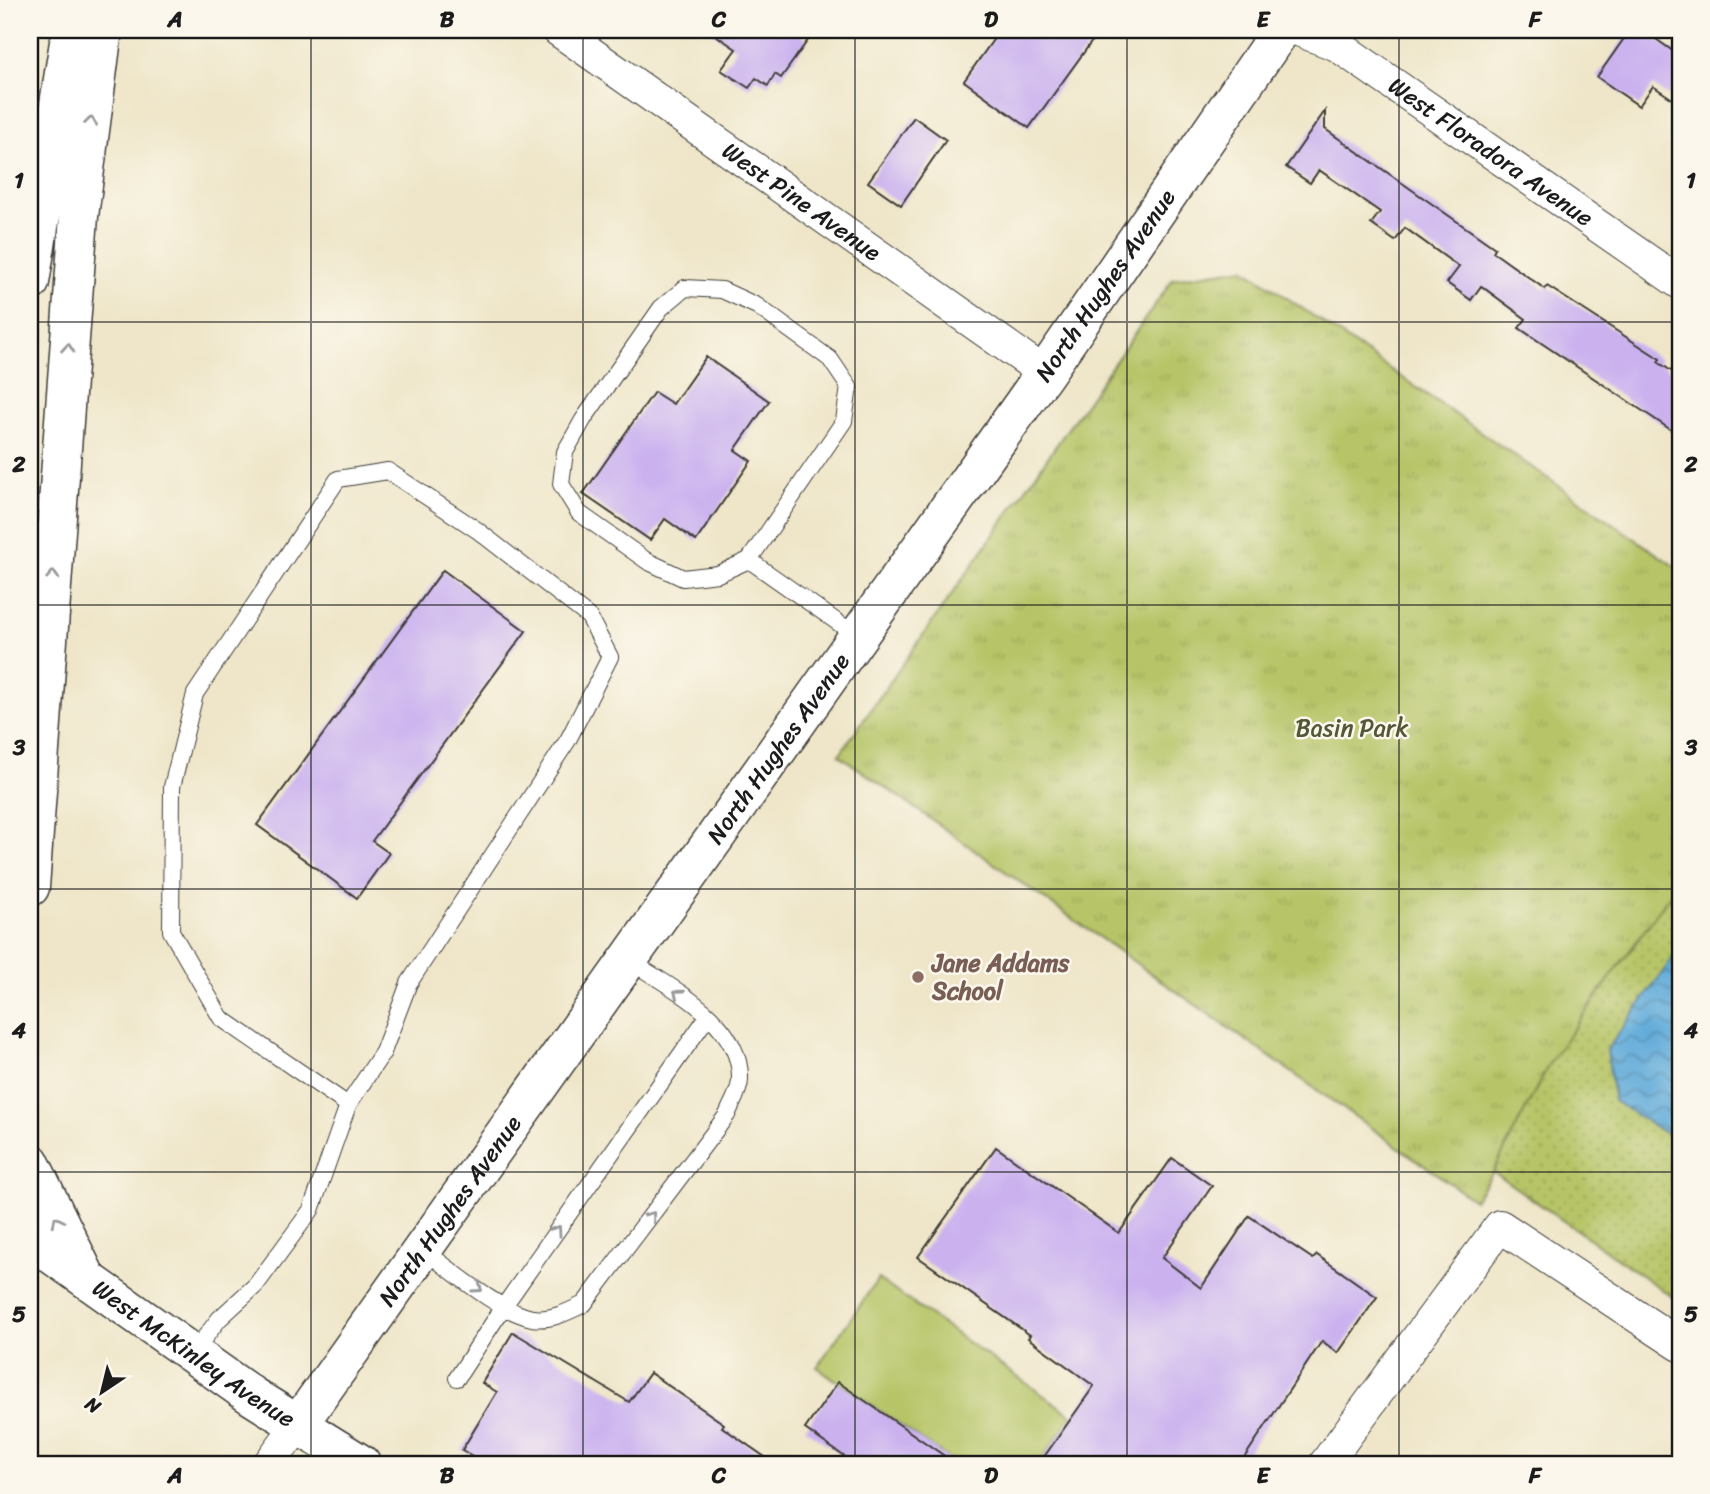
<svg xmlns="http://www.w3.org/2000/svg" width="1710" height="1494" font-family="Sriracha,sans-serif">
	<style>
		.grass { fill: url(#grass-dots); stroke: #6a7042; stroke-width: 2 }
		.park { fill: url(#park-tufts); stroke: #6a7042; stroke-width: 2 }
		.pitch { fill: #b7c567; stroke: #6a7042; stroke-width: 2 }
		.water { fill: url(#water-waves); stroke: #3f647b; stroke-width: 2 }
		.building { fill: #cbb2ef }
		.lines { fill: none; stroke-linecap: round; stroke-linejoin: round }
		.service-casing { stroke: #3c3a36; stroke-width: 18 }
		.minor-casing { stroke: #3c3a36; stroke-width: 34 }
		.tertiary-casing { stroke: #3c3a36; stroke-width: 41 }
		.secondary-casing { stroke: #3c3a36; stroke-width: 41 }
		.motorway-casing { stroke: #3c3a36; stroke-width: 41 }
		.service { stroke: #fff; stroke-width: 16 }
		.minor { stroke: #fff; stroke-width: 32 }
		.tertiary { stroke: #fff; stroke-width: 38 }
		.secondary { stroke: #fff; stroke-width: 38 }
		.motorway { stroke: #fff; stroke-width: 38 }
		.oneway { stroke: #999 }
		.grid { fill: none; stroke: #1c1c1c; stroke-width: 2; stroke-opacity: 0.55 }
		.education-dot { fill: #8d6e63; stroke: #fbf7ec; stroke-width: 2.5 }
		.labels { text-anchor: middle; stroke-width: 5; stroke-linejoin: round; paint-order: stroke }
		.street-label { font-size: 24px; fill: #1c1c1c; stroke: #fbf7ec }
		.park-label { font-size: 24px; fill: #525736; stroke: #fbf7ec }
		.education-label { font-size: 24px; font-weight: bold; fill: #785e54; stroke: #fbf7ec; text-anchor: start }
		.neatline { fill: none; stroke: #1c1c1c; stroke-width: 2.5 }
		.grid-label { font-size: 23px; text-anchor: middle; font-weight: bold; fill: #1c1c1c }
	</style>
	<defs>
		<pattern id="grass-dots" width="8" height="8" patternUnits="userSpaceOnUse" patternTransform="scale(1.75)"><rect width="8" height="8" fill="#b7c567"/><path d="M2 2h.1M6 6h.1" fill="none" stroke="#9da959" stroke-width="1.8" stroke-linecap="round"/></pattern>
		<pattern id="park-tufts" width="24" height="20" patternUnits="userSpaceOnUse" patternTransform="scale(1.75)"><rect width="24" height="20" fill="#b7c567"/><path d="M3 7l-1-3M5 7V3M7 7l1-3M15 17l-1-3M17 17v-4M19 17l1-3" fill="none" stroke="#9da959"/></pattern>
		<pattern id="water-waves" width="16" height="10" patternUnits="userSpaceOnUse" patternTransform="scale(1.75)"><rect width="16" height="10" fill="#62acda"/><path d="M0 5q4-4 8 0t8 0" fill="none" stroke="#508bb0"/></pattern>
	</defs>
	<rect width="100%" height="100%" fill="#fbf7ec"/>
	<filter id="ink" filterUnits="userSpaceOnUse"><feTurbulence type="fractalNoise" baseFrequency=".0143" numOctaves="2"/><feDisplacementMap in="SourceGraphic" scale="14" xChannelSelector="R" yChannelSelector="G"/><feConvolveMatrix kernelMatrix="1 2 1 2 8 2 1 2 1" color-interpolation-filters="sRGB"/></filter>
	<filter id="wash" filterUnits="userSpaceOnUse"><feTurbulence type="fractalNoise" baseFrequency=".00686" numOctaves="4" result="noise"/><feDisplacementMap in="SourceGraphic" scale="28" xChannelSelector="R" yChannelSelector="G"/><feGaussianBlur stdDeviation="1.57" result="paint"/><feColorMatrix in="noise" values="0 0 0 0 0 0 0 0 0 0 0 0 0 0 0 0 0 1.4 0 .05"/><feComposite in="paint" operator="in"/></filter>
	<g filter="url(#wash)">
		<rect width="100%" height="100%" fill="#efe6c9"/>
		<path class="grass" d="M1680,881v421l-187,-130 58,-112z"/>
		<path class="park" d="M1244,268l436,302v311l-129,179 -58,112 -19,28 -635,-445 334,-476z"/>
		<path class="pitch" d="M878,1279l195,137 -34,48h-83l-139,-97z"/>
		<path class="water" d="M1680,948v194l-66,-41 -7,-51z"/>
		<g id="blocks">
			<path class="building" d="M708,30h85l15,10 -27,38 -6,-4 -7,12 -12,-8 -7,10 -28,-18 15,-21z
				M1000,30h100l-71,98 -65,-47z
				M1630,30h13l37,26v48l-27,-18 -14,20 -42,-29z
				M1325,111v18l170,119 -2,4 52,37 2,-3 113,73 -2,3 22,15v59l-161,-108 7,-9 -45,-33 -10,14 -24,-17 12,-16 -54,-39 -10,13 -24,-17 9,-12 -61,-42 -9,13 -24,-16z
				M914,117l32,23 -45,65 -33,-23z
				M706,357l63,44 -34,49 16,11 -55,80 -31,-22 -15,21 -67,-46 71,-102 19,12z
				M443,570l83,61 -154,210 17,12 -32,45 -100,-73z
				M996,1147l123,86 53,-75 40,28 -50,72 39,30 48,-72 64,43 4,-4 60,42 -39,56 -16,-12 -82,123h-201l55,-78 -66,-48 2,-3 -112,-78z
				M513,1332l116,70 21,-29 74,51 -2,3 53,37h-289l-24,-14 35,-58 -15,-9z
				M838,1382l118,82h-101l-50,-35z"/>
		</g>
	</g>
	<g filter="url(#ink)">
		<use href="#blocks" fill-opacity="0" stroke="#3c3a36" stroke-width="2"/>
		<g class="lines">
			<defs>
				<path id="service" d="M749,560l95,-139 5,-34 -19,-28 -73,-53 -35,-16 -37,-2 -24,20 -78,112 -18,32 -4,32 18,29 68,48 36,17 35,-4 31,-14 108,76
					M422,1249c30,21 74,61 110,69 18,3 36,-6 52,-14l143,-189c4,-10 13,-24 13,-35 2,-59 -71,-93 -113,-121
					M192,1354l27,-35 37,-34 55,-75 37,-105 35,-53 26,-69 159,-243 42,-83 -21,-40 -112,-87 -89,-59 -50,8 -143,215 -23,93 -1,144 50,87 127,87
					M457,1378l47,-72 204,-290"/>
				<g id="minor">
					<path id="s1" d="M558,30l487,343"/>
					<path id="s2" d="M1298,30l39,15 343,238"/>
					<path d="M269,1464l28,-38"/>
					<path d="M1325,1464l175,-238 180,119"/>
				</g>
				<g id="tertiary">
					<path id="s3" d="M297,1426l748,-1053 236,-343"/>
				</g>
				<g id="secondary">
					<path id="s4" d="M30,1239l222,157 109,68"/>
				</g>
				<path id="motorway" d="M30,282l41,-252
					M30,887l49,-671 24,-186
					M30,1162l57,117"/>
			</defs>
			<use href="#service" class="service-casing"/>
			<use href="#minor" class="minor-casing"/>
			<use href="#tertiary" class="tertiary-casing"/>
			<use href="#secondary" class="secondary-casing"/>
			<use href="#motorway" class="motorway-casing"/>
			<use href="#service" class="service"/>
			<use href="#minor" class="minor"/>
			<use href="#tertiary" class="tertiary"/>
			<use href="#secondary" class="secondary"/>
			<use href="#motorway" class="motorway"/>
		</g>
		<defs><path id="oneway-chevron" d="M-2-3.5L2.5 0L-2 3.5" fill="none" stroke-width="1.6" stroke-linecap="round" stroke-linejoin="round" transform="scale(1.75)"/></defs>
		<g class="oneway">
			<use href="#oneway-chevron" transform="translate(91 121) rotate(-83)"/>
			<use href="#oneway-chevron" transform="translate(68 348) rotate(-85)"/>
			<use href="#oneway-chevron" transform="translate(53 575) rotate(-86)"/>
			<use href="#oneway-chevron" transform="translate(678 994) rotate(-144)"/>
			<use href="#oneway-chevron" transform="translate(651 1216) rotate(-53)"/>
			<use href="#oneway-chevron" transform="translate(57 1221) rotate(-117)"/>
			<use href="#oneway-chevron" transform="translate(557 1230) rotate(-55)"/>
			<use href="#oneway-chevron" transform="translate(478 1288) rotate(35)"/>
		</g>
	</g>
	<path class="grid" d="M311,30v1434M583,30v1434M855,30v1434M1127,30v1434M1399,30v1434M30,322h1650M30,605h1650M30,889h1650M30,1172h1650"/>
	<circle class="education-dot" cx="918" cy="977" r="7"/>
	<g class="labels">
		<g class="street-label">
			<text dy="8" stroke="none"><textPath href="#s2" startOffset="229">West Floradora Avenue</textPath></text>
			<text dy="8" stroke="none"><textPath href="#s1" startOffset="298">West Pine Avenue</textPath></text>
			<text dy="8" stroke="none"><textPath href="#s3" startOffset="1398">North Hughes Avenue</textPath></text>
			<text dy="8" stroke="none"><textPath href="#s3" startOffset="831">North Hughes Avenue</textPath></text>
			<text dy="8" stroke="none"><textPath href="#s3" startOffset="264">North Hughes Avenue</textPath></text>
			<text dy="8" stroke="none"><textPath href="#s4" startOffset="200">West McKinley Avenue</textPath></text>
		</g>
		<g class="park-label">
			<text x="1352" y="736">Basin Park</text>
		</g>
		<g class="education-label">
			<text x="932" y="971">Jane Addams<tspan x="932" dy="28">School</tspan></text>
		</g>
	</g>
	<rect width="1710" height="1494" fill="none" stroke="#fbf7ec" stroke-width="77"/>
	<g transform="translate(102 1392) rotate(215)" stroke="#fbf7ec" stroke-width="5" paint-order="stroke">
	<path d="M0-5L12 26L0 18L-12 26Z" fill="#1c1c1c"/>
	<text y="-10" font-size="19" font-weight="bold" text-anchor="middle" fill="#1c1c1c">N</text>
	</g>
	<rect x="38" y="38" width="1634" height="1418" class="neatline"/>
	<g class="grid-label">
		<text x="175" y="27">A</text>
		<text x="447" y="27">B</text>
		<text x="719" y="27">C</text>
		<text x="991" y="27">D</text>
		<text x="1263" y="27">E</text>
		<text x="1535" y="27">F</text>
		<text x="19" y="188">1</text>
		<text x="1691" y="188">1</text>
		<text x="19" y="472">2</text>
		<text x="1691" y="472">2</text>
		<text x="19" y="755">3</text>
		<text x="1691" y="755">3</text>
		<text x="19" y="1038">4</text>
		<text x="1691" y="1038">4</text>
		<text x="19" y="1322">5</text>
		<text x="1691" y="1322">5</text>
		<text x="175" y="1483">A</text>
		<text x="447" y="1483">B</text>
		<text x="719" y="1483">C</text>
		<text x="991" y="1483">D</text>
		<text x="1263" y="1483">E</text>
		<text x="1535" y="1483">F</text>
	</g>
</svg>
